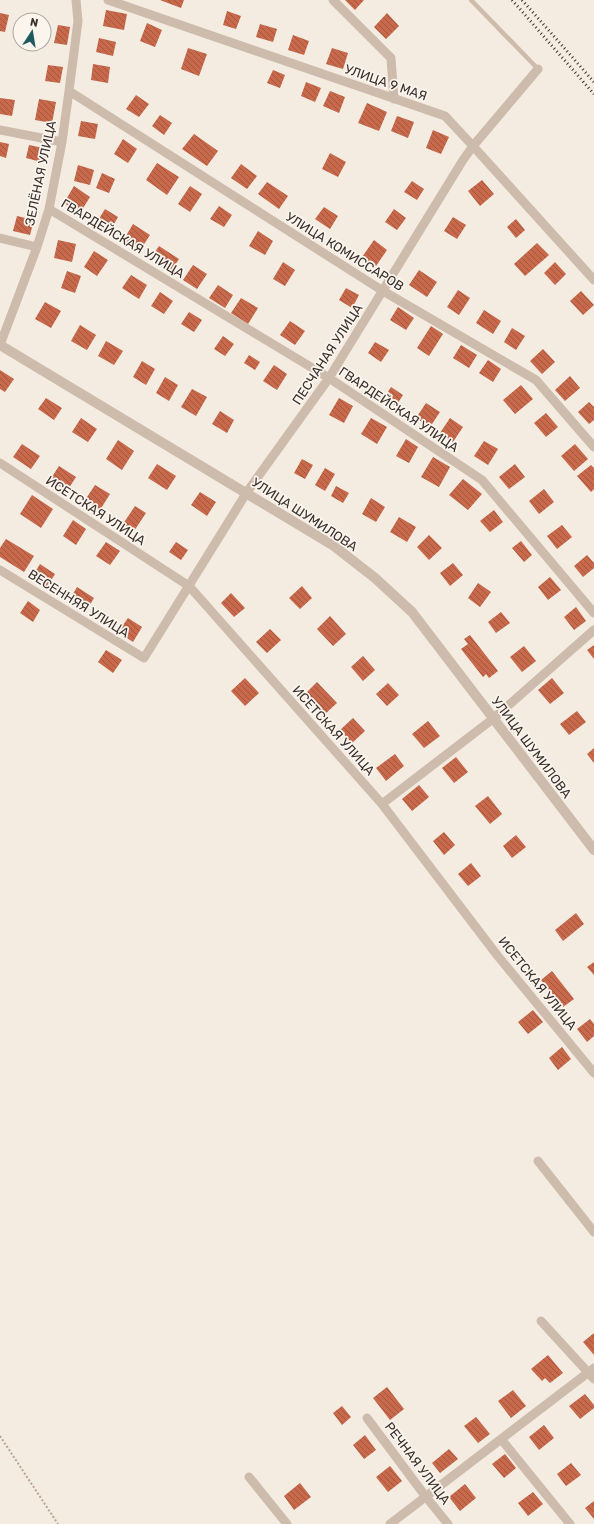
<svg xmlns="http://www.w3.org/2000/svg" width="594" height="1524" font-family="Rubik,sans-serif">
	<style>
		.building { fill: url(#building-back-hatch) }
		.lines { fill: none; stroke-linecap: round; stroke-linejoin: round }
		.path { stroke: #b9a596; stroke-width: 2; stroke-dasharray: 2 2; stroke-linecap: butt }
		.service { stroke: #cdbbac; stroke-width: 4.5 }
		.minor { stroke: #cdbbac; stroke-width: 9 }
		.tertiary { stroke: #cdbbac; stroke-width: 10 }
		.rail { stroke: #3b302b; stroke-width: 3; stroke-dasharray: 1 3; stroke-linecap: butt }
		.labels { text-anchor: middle; stroke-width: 3.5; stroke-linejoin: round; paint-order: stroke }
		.street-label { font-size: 13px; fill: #3b302b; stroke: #fbf5ee }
	</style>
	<defs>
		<pattern id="building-back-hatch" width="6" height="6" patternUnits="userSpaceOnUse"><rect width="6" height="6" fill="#c8694b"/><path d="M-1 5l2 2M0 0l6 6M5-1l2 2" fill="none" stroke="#a4573f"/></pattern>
	</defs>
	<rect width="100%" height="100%" fill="#f4ebe1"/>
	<path class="building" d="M160,0h24l-3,8z
		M345,0h19l-9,10z
		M106,10l21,4 -3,16 -21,-4z
		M227,11l14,5 -5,13 -13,-4z
		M0,13l9,2 -4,17 -5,-1z
		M387,13l12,13 -13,13 -12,-12z
		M147,23l15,7 -7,17 -15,-6z
		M260,24l17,5 -4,13 -17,-5z
		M58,25l12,2 -3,18 -13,-2z
		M293,35l16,6 -5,14 -16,-5z
		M99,38l17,4 -3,14 -17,-4z
		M188,48l19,6 -8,22 -18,-7z
		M332,48l16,5 -5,16 -17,-5z
		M93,64l17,3 -2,16 -17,-3z
		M48,65l15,2 -3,16 -15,-2z
		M273,70l12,5 -5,13 -13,-5z
		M306,82l15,6 -6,14 -14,-6z
		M330,91l15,6 -6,16 -16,-7z
		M136,95l13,9 -10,13 -13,-8z
		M0,98l15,2 -3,16 -12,-2z
		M39,99l17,3 -4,21 -17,-3z
		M367,103l20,9 -8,19 -21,-8z
		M160,115l12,8 -8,12 -12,-9z
		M397,116l17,6 -6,16 -17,-7z
		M81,121l17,3 -3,15 -17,-3z
		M433,130l16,7 -8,17 -15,-6z
		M194,134l24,17 -11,15 -25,-17z
		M123,139l14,10 -9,14 -14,-9z
		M0,142l9,2 -3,14 -6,-2z
		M29,145l19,4 -3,14 -19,-5z
		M330,153l16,9 -8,15 -16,-8z
		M157,163l22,14 -12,18 -21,-15z
		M241,164l16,12 -10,13 -16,-11z
		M78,165l16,5 -4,15 -16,-4z
		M102,173l13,6 -6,14 -13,-5z
		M482,180l12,14 -14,12 -12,-15z
		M412,181l12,8 -7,11 -13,-8z
		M267,182l21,14 -9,13 -21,-15z
		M74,186l16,11 -10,16 -16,-10z
		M190,186l12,8 -12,18 -12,-8z
		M219,206l13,9 -8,12 -14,-8z
		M324,207l14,9 -8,13 -15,-10z
		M105,209l13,8 -8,14 -13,-9z
		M394,209l12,9 -9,12 -12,-8z
		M17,216l17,4 -4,15 -17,-4z
		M453,217l13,8 -9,14 -13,-8z
		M516,219l9,11 -9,8 -9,-11z
		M133,224l17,11 -11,17 -16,-11z
		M258,231l15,10 -8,14 -16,-9z
		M58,240l18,4 -4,18 -18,-4z
		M374,240l13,10 -11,16 -14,-9z
		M537,243l12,12 -24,21 -11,-12z
		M159,246l20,13 -8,12 -20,-13z
		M94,251l14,9 -11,16 -13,-9z
		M283,262l12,8 -10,16 -12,-7z
		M555,262l11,12 -11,11 -11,-12z
		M193,265l14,9 -10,15 -14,-9z
		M419,270l18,12 -10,15 -18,-12z
		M67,271l14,5 -6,17 -14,-5z
		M131,275l16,10 -8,14 -17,-11z
		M218,285l15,10 -8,13 -16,-10z
		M346,288l13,7 -7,13 -13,-8z
		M458,290l12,8 -11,17 -12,-8z
		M581,291l13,14 -11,10 -13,-14z
		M160,292l13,9 -9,13 -13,-8z
		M241,298l17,10 -10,16 -17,-11z
		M45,302l16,9 -10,17 -16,-9z
		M398,307l16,11 -8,12 -16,-10z
		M484,310l17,11 -8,13 -17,-11z
		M189,312l13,8 -8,12 -13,-8z
		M290,321l15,10 -10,14 -15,-10z
		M80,325l16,10 -9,15 -16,-9z
		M431,326l12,8 -14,22 -12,-8z
		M512,328l13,8 -9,14 -12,-8z
		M223,336l11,8 -9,12 -11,-7z
		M106,341l17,10 -9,14 -16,-9z
		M375,342l14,8 -8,12 -13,-9z
		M461,345l16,10 -8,13 -16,-10z
		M543,349l12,13 -13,12 -12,-13z
		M249,355l11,7 -5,8 -11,-7z
		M488,360l13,9 -8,13 -14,-9z
		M142,361l13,8 -9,16 -13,-8z
		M274,365l13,9 -10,16 -14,-9z
		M0,370l14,9 -9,13 -5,-3z
		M570,376l10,12 -15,13 -10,-11z
		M165,377l13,8 -9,16 -13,-8z
		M521,385l12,14 -18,15 -12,-14z
		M391,387l12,8 -7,11 -12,-8z
		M192,389l15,8 -11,19 -15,-9z
		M46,398l16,10 -8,12 -16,-11z
		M339,398l14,8 -9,17 -15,-8z
		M589,402l5,5v13l-5,4 -11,-12z
		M426,403l14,9 -10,15 -14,-9z
		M220,411l14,9 -7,13 -15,-9z
		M546,413l12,14 -12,10 -12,-14z
		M81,418l16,11 -9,13 -16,-10z
		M371,418l16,9 -10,17 -16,-10z
		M450,418l13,9 -10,15 -13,-9z
		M406,439l12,8 -9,16 -13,-7z
		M118,440l16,11 -12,19 -16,-11z
		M484,441l14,8 -10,16 -14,-9z
		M22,444l18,12 -9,13 -18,-12z
		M575,444l13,15 -14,12 -13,-15z
		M433,457l17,10 -11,20 -18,-10z
		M302,459l11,6 -8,14 -11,-6z
		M157,464l19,12 -9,14 -19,-12z
		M515,464l10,13 -16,12 -10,-12z
		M591,465l3,3v21l-3,3 -14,-16z
		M59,466l17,11 -9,14 -17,-11z
		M325,468l10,6 -10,17 -10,-6z
		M463,479l19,15 -14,16 -19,-15z
		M95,485l15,9 -10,16 -15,-10z
		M336,486l13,7 -6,10 -12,-7z
		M544,489l10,13 -15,12 -10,-13z
		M200,492l16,10 -9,14 -16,-11z
		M32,495l21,14 -12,19 -21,-14z
		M371,498l14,9 -9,15 -14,-8z
		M135,506l11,7 -12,18 -11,-7z
		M494,510l9,12 -13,10 -10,-11z
		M399,517l17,10 -9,15 -17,-10z
		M73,520l13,9 -10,16 -13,-9z
		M562,525l10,12 -15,12 -10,-13z
		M429,535l13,13 -13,12 -12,-13z
		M6,539l28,17 -10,16 -24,-15v-9z
		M521,541l11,14 -8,7 -12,-14z
		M106,542l14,9 -10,14 -14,-9z
		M176,542l12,8 -7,10 -12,-8z
		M587,555l7,8v5l-11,9 -9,-11z
		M453,563l10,12 -13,11 -10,-13z
		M40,564l15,10 -8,13 -15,-10z
		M550,577l11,13 -13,10 -10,-13z
		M478,583l13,9 -11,15 -12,-9z
		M302,586l10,12 -12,11 -11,-11z
		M77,587l17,11 -8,13 -17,-10z
		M231,593l14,15 -11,9 -13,-14z
		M28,601l12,9 -7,12 -13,-9z
		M576,607l10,14 -12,9 -10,-13z
		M501,612l9,11 -14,10 -8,-11z
		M330,616l16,18 -13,12 -16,-17z
		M128,618l14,9 -9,15 -15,-10z
		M270,629l11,11 -14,13 -11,-11z
		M470,635l28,36 -9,7 -3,-4 -3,3 -22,-28 7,-5 -4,-5z
		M594,645v14l-7,-9z
		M524,646l12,15 -14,11 -12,-15z
		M106,650l16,10 -9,13 -15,-11z
		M363,656l12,14 -12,11 -12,-14z
		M245,678l14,15 -14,13 -14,-15z
		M552,678l12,15 -14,11 -12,-14z
		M317,682l20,21 -12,11 -19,-21z
		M388,683l11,12 -12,11 -11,-12z
		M577,711l9,11 -17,13 -9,-11z
		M353,718l12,13 -13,12 -12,-13z
		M428,721l12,15 -16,12 -12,-14z
		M594,748v15l-7,-9z
		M395,754l9,12 -18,15 -10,-13z
		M456,757l12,15 -14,11 -12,-15z
		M419,785l10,12 -17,14 -10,-12z
		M488,796l14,18 -12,10 -15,-18z
		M444,832l11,13 -11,10 -11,-14z
		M516,835l10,12 -14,11 -9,-12z
		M471,863l10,13 -13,10 -10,-12z
		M576,913l8,11 -21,17 -8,-11z
		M594,962v13l-7,-8z
		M552,971l22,28 -11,8 -22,-27z
		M533,1010l10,12 -15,12 -10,-12z
		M590,1019l4,5v12l-7,6 -10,-13z
		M562,1047l9,12 -13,11 -9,-12z
		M594,1333v22l-11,-13z
		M548,1355l15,18 -13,10 -5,-5 -3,3 -11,-12z
		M387,1387l17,22 -14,11 -17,-22z
		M513,1390l13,16 -15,12 -13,-17z
		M585,1394l9,11v3l-14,11 -11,-13z
		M342,1406l9,11 -9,8 -9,-12z
		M476,1417l14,17 -12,9 -14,-17z
		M544,1425l10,13 -15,12 -10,-13z
		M365,1435l11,15 -12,9 -11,-14z
		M449,1449l9,10 -18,14 -8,-10z
		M505,1454l11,14 -12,10 -12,-14z
		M571,1463l10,12 -15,11 -9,-12z
		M390,1466l12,15 -14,11 -12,-15z
		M300,1483l11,14 -17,13 -10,-14z
		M465,1484l11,14 -16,13 -11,-14z
		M533,1492l10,12 -15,12 -10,-13z
		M594,1501v18l-9,-11z"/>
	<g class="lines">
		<path class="path" d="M0,1436l58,88"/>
		<path class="service" d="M471,0l67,69"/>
		<path class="minor" d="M108,0l337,116 28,30 121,134
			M333,0l58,58 3,41
			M69,91l314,200 153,89 58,67
			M0,130l62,12
			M49,209l280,169 153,102 112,133
			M0,238l37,9
			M0,345l37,-98 12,-38 13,-67 7,-51 9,-70 -2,-21
			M0,463l189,123 193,218 115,151 97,118
			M0,570l144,88 103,-166 82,-114 134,-218 10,-14 65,-77
			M382,804l112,-86 100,-88
			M538,1161l56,71
			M541,1321l53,58
			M367,1418l59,79 22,27
			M501,1439l69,85
			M249,1477l38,47
			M390,1524l204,-156"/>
		<path class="tertiary" d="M0,345l334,201 41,32 37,34 182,238"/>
		<path class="rail" d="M512,0l82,94
			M522,0l72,82"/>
	</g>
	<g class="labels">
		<g class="street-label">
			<text transform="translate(386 82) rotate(19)" y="5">УЛИЦА 9 МАЯ</text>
			<text transform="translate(40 173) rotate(-78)" y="5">ЗЕЛЁНАЯ УЛИЦА</text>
			<text transform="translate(123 238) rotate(31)" y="5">ГВАРДЕЙСКАЯ УЛИЦА</text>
			<text transform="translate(345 251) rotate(32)" y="5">УЛИЦА КОМИССАРОВ</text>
			<text transform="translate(327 354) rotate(-57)" y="5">ПЕСЧАНАЯ УЛИЦА</text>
			<text transform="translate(399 409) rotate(34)" y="5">ГВАРДЕЙСКАЯ УЛИЦА</text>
			<text transform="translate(96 510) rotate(33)" y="5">ИСЕТСКАЯ УЛИЦА</text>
			<text transform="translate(305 514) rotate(33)" y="5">УЛИЦА ШУМИЛОВА</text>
			<text transform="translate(79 603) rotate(32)" y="5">ВЕСЕННЯЯ УЛИЦА</text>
			<text transform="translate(334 730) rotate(48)" y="5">ИСЕТСКАЯ УЛИЦА</text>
			<text transform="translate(532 747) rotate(53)" y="5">УЛИЦА ШУМИЛОВА</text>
			<text transform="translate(538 983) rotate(51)" y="5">ИСЕТСКАЯ УЛИЦА</text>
			<text transform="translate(418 1463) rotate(53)" y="5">РЕЧНАЯ УЛИЦА</text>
		</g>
	</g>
	<g transform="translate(32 32) rotate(12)"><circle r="19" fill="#fbf5ee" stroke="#aea6a0"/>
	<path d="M0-3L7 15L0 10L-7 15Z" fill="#1f5a5e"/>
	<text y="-6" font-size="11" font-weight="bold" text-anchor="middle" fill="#3b302b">N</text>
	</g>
</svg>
